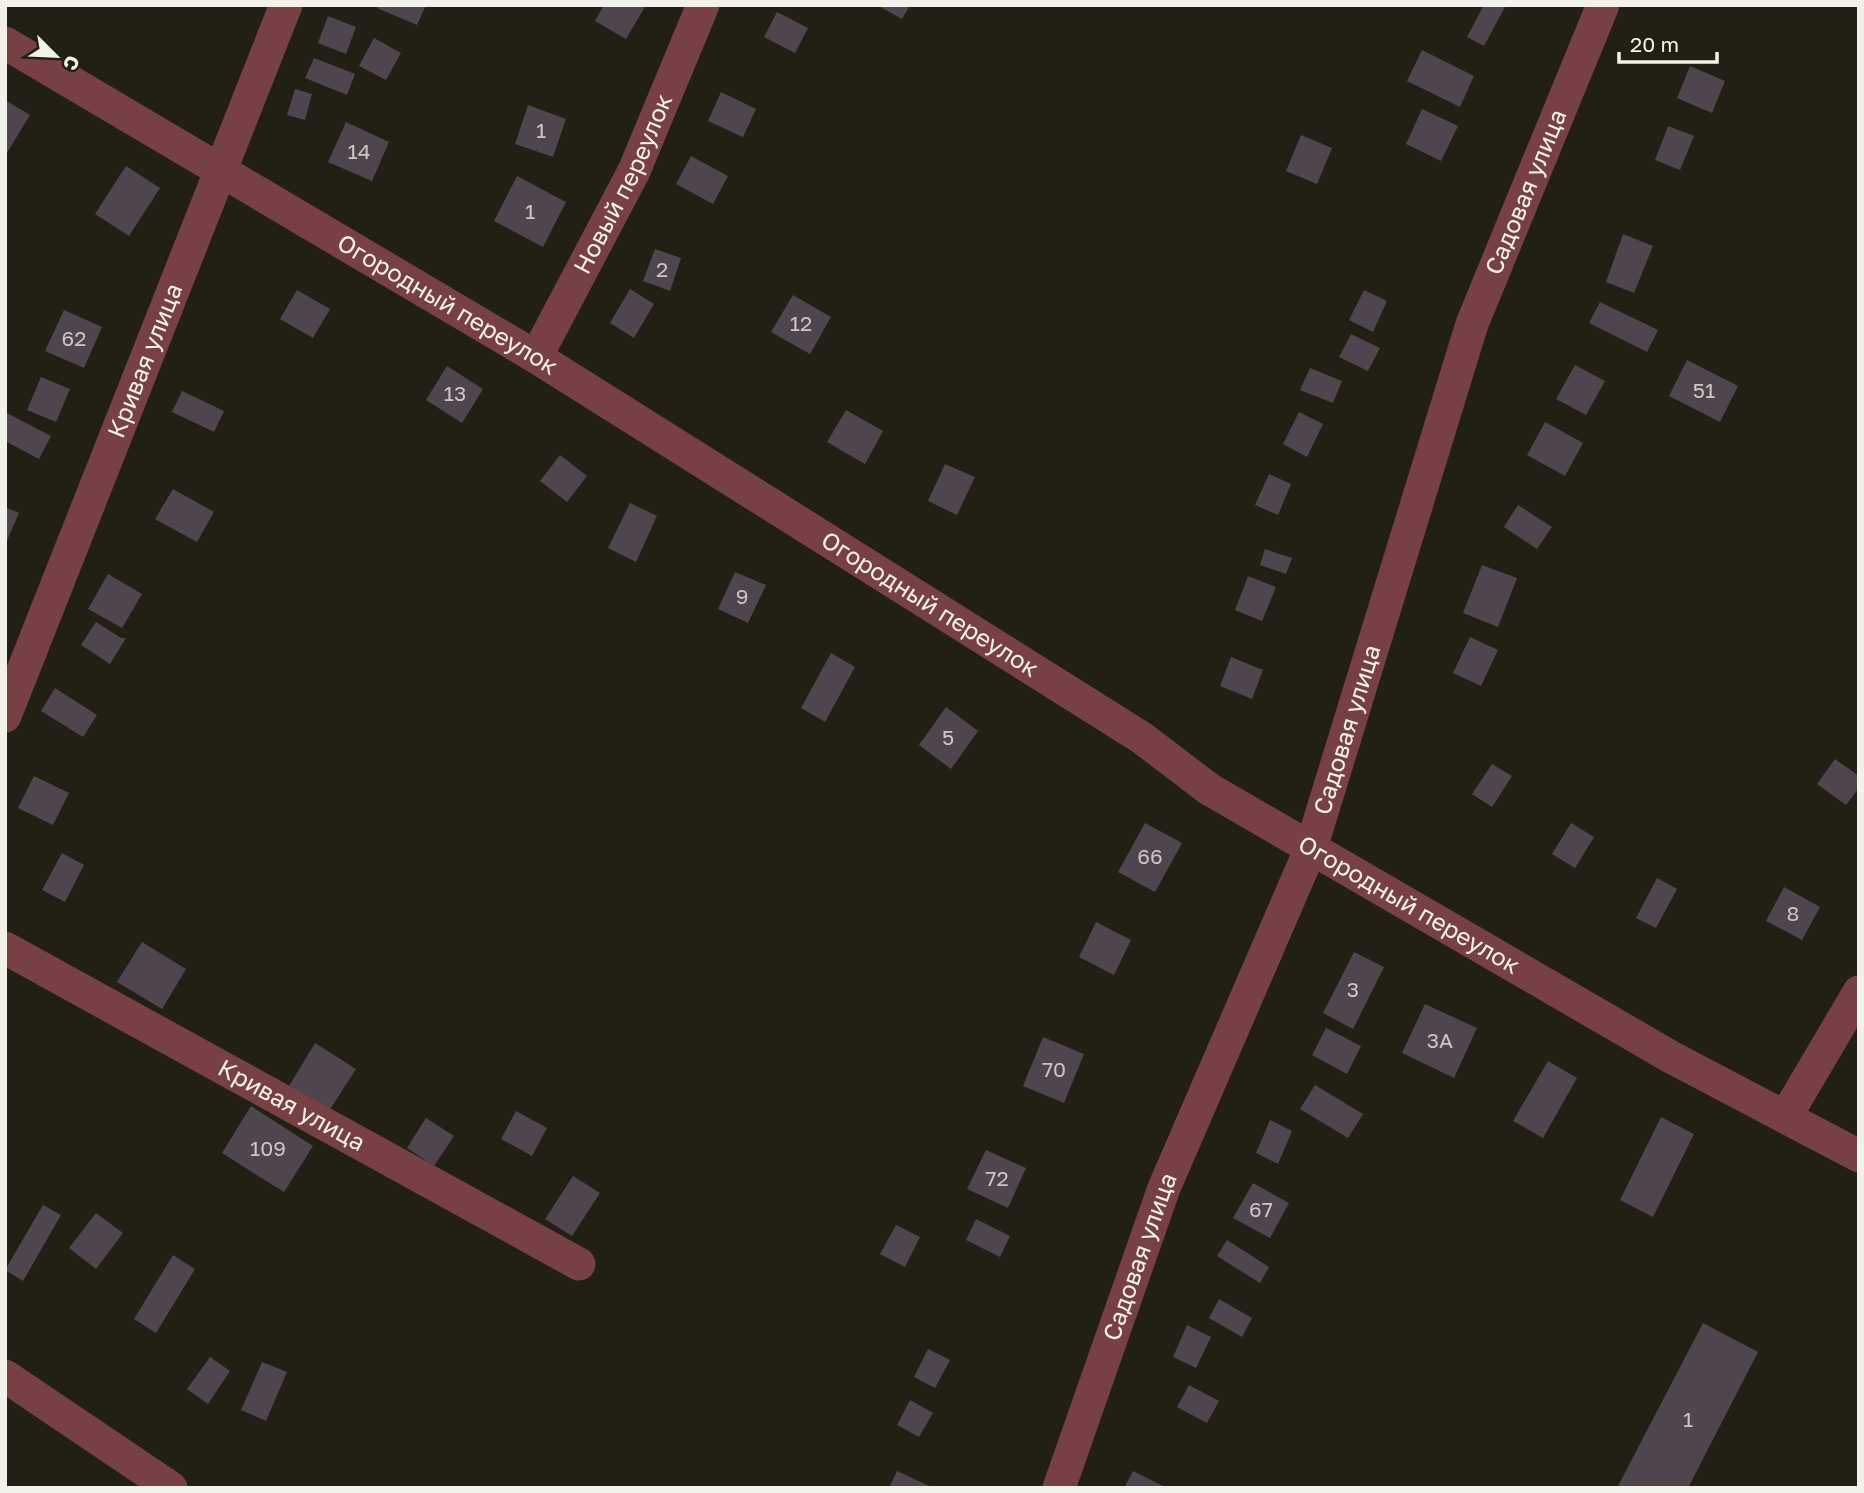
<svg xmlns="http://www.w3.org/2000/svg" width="1864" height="1493" font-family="'Golos Text',sans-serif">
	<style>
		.building { fill: #4e454f }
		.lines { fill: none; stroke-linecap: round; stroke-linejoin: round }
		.minor { stroke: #764045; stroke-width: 33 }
		.labels { text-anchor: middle; stroke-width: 5; stroke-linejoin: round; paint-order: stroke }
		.number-label { font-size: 21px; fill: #cac7c3 }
		.street-label { font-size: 24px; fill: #f3f2ea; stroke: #222014 }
	</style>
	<rect width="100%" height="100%" fill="#222014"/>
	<path class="building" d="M378,5h48l-9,20 -40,-17z
		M604,5h42l-20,34 -31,-18z
		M877,5h33l-8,14z
		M1484,5h22l-22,41 -17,-9z
		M777,12l31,16 -13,25 -31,-16z
		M328,16l28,11 -10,27 -28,-11z
		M374,38l27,15 -15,27 -27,-14z
		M1422,50l52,26 -14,31 -53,-26z
		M314,58l41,16 -8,21 -42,-17z
		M1690,66l35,15 -13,32 -35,-15z
		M295,89l17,5 -7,26 -18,-5z
		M721,92l35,17 -13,28 -35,-16z
		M5,100l25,15 -25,41z
		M528,105l38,14 -13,38 -38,-13z
		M1422,109l36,17 -17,35 -35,-17z
		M346,122l43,20 -17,39 -44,-19z
		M1668,126l26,10 -14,34 -25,-10z
		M1301,135l31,13 -15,36 -31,-13z
		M691,156l37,20 -15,28 -37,-20z
		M126,166l34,22 -31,48 -34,-22z
		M517,176l49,26 -23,45 -49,-26z
		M1623,234l30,12 -19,47 -28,-11z
		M655,249l26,9 -11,33 -27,-10z
		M630,289l24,15 -20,34 -24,-15z
		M297,290l33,19 -17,29 -33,-19z
		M1364,290l23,11 -14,31 -24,-12z
		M793,295l38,22 -21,37 -39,-22z
		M1600,302l58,28 -11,22 -58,-29z
		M64,310l38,17 -18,41 -39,-17z
		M1351,334l29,14 -12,23 -29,-14z
		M1687,360l51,26 -18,36 -51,-26z
		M1575,365l30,16 -19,34 -30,-16z
		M447,366l36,23 -21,34 -36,-23z
		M1310,368l32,13 -9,22 -33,-13z
		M41,377l29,12 -14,33 -29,-12z
		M182,391l42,20 -10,21 -42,-20z
		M846,410l37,21 -18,33 -38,-22z
		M5,412l46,24 -12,23 -34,-18z
		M1299,412l24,12 -16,33 -24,-13z
		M1545,422l38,21 -18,33 -38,-21z
		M560,455l27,21 -20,26 -27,-21z
		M945,464l30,13 -18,38 -29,-14z
		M1269,474l22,10 -13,31 -23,-10z
		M173,489l41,23 -17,30 -42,-23z
		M630,503l27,13 -21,46 -28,-14z
		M1518,505l34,22 -15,22 -33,-22z
		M5,507l14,6 -14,32z
		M1265,549l27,9 -6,16 -26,-9z
		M1482,565l35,13 -19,49 -35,-14z
		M735,572l31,13 -18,38 -30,-14z
		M108,574l34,20 -20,34 -34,-19z
		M1248,576l28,11 -14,34 -27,-11z
		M96,622l25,16h5l-16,26 -29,-19z
		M1470,637l28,13 -17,36 -28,-13z
		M831,653l24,14 -30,55 -24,-14z
		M1231,657l32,13 -11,29 -32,-13z
		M55,688l42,27 -14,22 -42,-26z
		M946,707l32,24 -27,38 -32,-24z
		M1835,759l24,17v12l-13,17 -29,-21z
		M1492,764l20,12 -20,31 -20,-13z
		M34,776l35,17 -16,32 -35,-17z
		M1145,823l37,20 -27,49 -37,-20z
		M1571,823l23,14 -19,31 -23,-14z
		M62,853l22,12 -19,37 -23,-12z
		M1657,878l20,11 -21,39 -20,-10z
		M1784,887l36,20 -18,33 -36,-19z
		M1096,922l35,18 -17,35 -35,-18z
		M142,942l44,27 -24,40 -45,-27z
		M1354,952l30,15 -31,62 -30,-16z
		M1425,1004l52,24 -23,50 -52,-25z
		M1326,1028l35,18 -14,28 -35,-19z
		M1043,1037l41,17 -20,49 -41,-17z
		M315,1043l41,26 -27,42 -40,-25z
		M1548,1061l29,17 -34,60 -30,-17z
		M1315,1085l48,29 -15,24 -48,-29z
		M251,1106l62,40 -29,46 -62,-39z
		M516,1111l31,17 -15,28 -31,-17z
		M1661,1117l33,17 -41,83 -33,-17z
		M426,1118l28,18 -20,30 -27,-18z
		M1270,1120l22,11 -14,33 -22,-11z
		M986,1150l40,18 -18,40 -41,-19z
		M573,1176l27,17 -28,43 -27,-17z
		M1253,1183l36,20 -19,35 -37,-20z
		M43,1205l18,10 -38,66 -18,-11z
		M96,1213l27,20 -27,36 -27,-21z
		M976,1219l34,17 -10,21 -34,-17z
		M896,1225l24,12 -15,30 -25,-13z
		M1227,1240l42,27 -9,16 -43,-27z
		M173,1255l22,14 -39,64 -22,-14z
		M1219,1299l33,19 -10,19 -33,-19z
		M1703,1323l55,29 -70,136h-71z
		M1187,1325l24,12 -15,31 -23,-11z
		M928,1349l22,11 -15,28 -21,-11z
		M210,1357l20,14 -22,33 -21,-15z
		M262,1362l25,10 -21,49 -25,-11z
		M1189,1385l30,16 -12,22 -30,-16z
		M910,1400l23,13 -14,24 -22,-12z
		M897,1471l32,15 -1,2h-39z
		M1133,1471l34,17h-43z"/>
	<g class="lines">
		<g class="minor">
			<path id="s1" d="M5,43l531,314 606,381 67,51 462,268 188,99"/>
			<path id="s2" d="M536,357l98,-186 69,-166"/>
			<path id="s3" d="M5,716l281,-711"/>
			<path id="s4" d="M5,948l574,316"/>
			<path d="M1786,1116l73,-124"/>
			<path d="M5,1376l166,112"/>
			<path id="s5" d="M1059,1488l105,-300 147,-340 161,-524 131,-319"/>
		</g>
	</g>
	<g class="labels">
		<g class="number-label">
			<text x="541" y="138">1</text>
			<text x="359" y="159">14</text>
			<text x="530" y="219">1</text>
			<text x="662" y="277">2</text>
			<text x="801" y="331">12</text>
			<text x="74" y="346">62</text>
			<text x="1704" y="398">51</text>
			<text x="455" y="401">13</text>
			<text x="742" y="604">9</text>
			<text x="948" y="745">5</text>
			<text x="1150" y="864">66</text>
			<text x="1793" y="921">8</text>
			<text x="1353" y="997">3</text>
			<text x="1440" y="1048">3А</text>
			<text x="1054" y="1077">70</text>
			<text x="268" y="1156">109</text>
			<text x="997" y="1186">72</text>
			<text x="1261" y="1217">67</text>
			<text x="1688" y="1427">1</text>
		</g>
		<g class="street-label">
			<text dy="8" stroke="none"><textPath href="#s2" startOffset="194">Новый переулок</textPath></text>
			<text dy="8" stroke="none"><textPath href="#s5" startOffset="1379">Садовая улица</textPath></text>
			<text dy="8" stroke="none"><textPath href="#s1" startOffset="514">Огородный переулок</textPath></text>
			<text dy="8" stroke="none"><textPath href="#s3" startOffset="382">Кривая улица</textPath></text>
			<text dy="8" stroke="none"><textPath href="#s1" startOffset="1082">Огородный переулок</textPath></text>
			<text dy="8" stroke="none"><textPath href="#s5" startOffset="812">Садовая улица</textPath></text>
			<text dy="8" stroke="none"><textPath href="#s1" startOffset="1648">Огородный переулок</textPath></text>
			<text dy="8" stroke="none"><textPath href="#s4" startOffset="327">Кривая улица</textPath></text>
			<text dy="8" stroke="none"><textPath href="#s5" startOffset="245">Садовая улица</textPath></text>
		</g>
	</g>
	<rect width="1864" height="1493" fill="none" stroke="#f3f2ea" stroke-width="14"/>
	<g transform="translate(56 56) rotate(114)" stroke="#222014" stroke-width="5" paint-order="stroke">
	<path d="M0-5L12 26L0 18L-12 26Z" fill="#f3f2ea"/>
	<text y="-10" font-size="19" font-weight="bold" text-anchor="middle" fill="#f3f2ea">С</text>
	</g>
	<path d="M1619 52v10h98v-10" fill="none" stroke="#f3f2ea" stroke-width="3.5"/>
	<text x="1630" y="52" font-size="21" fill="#f3f2ea" stroke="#222014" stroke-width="5" paint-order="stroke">20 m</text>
</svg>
